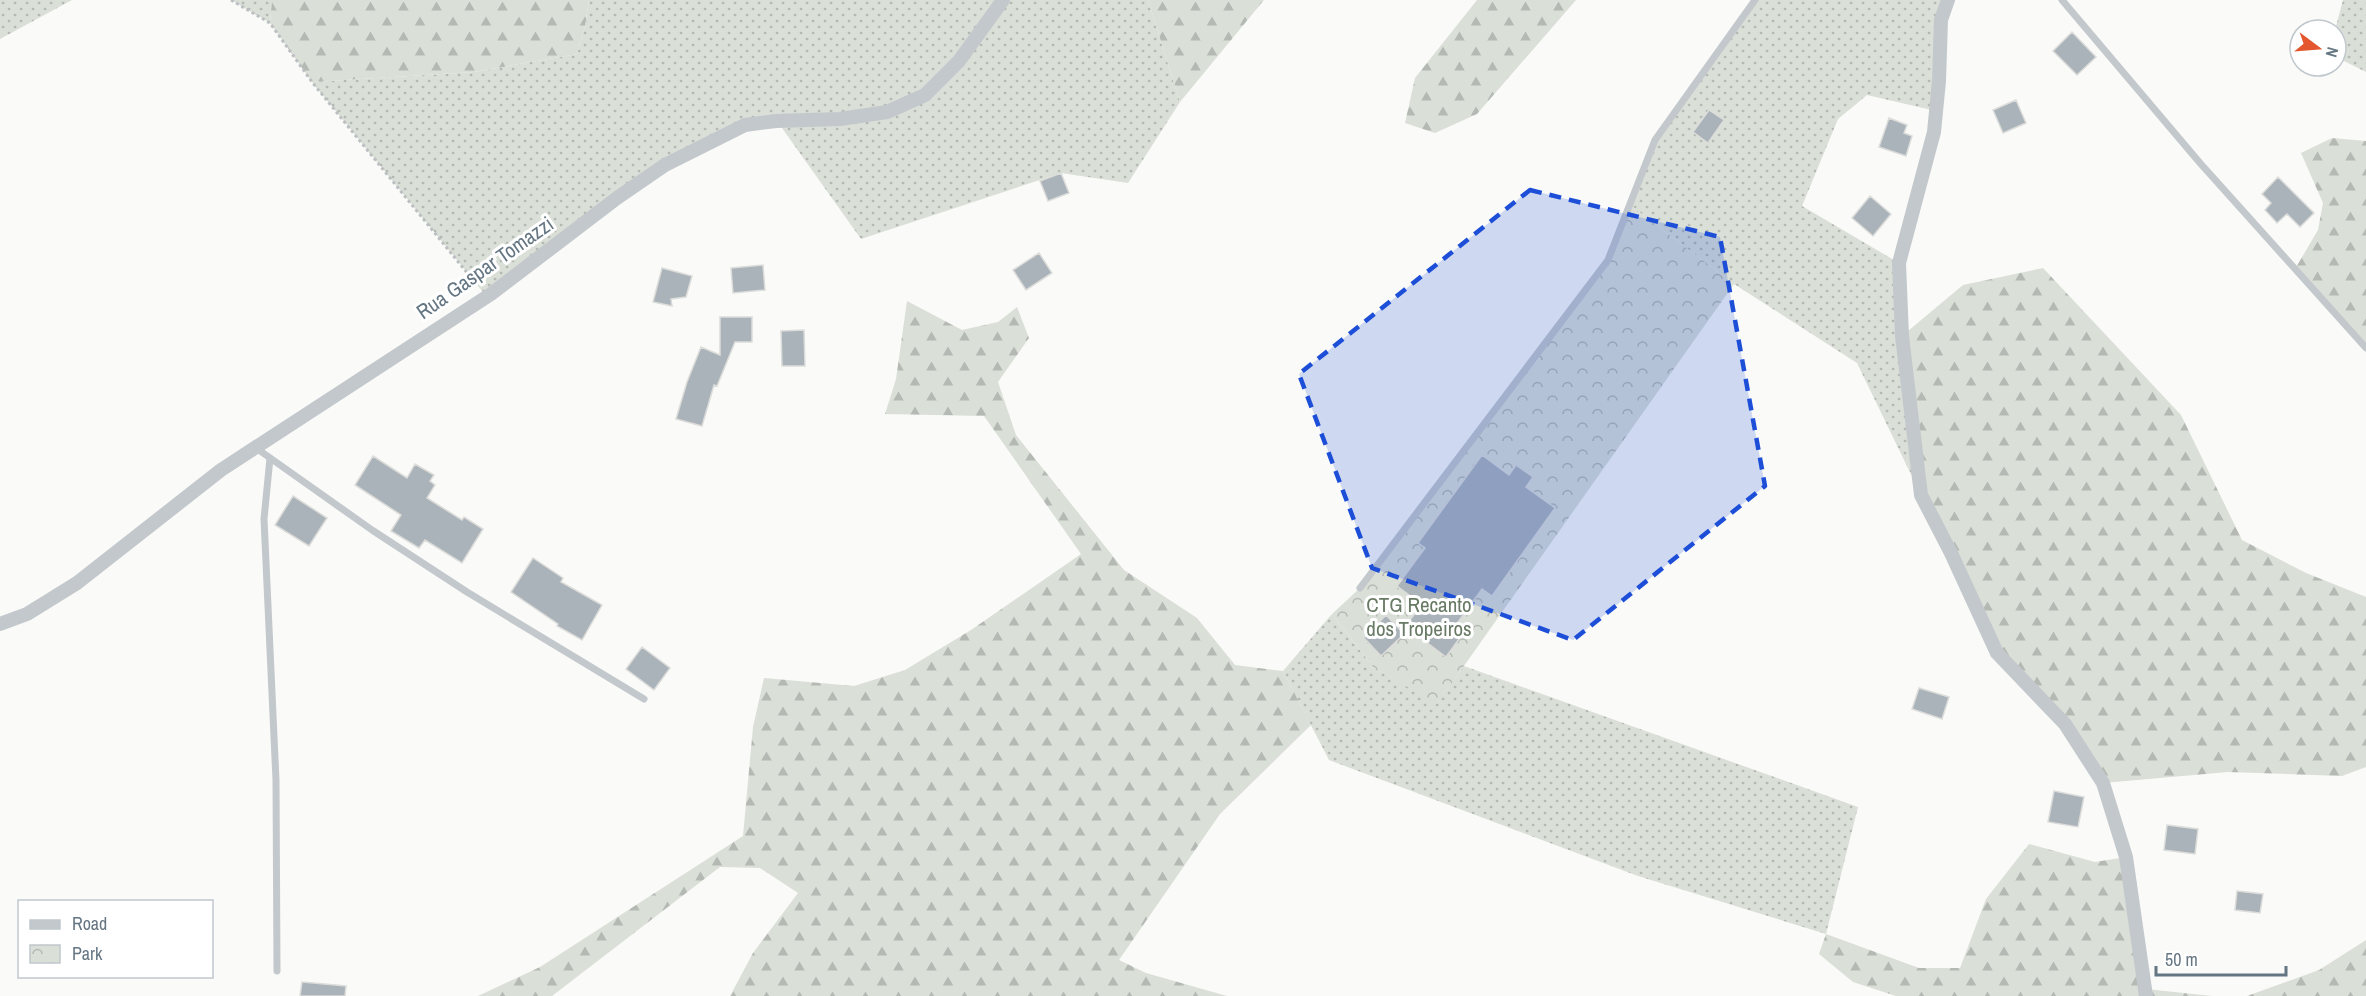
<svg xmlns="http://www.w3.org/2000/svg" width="2366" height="996" font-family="'Archivo Narrow',sans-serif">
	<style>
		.grass { fill: url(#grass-dots) }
		.forest { fill: url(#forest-firs) }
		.park { fill: url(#park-crowns) }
		.building { fill: #aab3b9; stroke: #dcdcda; stroke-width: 1.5 }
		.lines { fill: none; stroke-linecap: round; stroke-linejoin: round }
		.path { stroke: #bbbfc2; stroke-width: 3; stroke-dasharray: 3 3; stroke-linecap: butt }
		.lane { stroke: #c3c8cc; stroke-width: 7 }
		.street { stroke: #c3c8cc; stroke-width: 14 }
		.marked { fill: #1d4ed8; fill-opacity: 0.2; stroke: #1d4ed8; stroke-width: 4.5; stroke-dasharray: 12 8; stroke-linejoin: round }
		.labels { text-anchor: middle; stroke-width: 6; stroke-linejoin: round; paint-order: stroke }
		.street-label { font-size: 21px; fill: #657683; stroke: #fff }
		.park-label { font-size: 21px; fill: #687a64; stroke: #fff }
	</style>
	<defs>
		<pattern id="grass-dots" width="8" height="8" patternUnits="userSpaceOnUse" patternTransform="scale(1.5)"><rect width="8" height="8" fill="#dadfd7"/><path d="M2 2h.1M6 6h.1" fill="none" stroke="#b4b9b4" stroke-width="1.8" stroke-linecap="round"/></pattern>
		<pattern id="forest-firs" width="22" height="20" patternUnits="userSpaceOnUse" patternTransform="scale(1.5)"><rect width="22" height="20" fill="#dadfd7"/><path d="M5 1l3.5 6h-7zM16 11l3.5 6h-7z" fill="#b4b9b4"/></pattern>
		<pattern id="park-crowns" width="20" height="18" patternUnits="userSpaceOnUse" patternTransform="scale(1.5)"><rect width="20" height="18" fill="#dadfd7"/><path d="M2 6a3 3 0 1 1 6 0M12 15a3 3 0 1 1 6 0" fill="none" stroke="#b4b9b4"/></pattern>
	</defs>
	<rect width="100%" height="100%" fill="#fafaf8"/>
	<path class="grass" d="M0,0h72l-72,39z
		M231,0h41l-2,23z
		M589,0h559l32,102 -52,81 -67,-10 -200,66 -84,-118 -32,4 -80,40 -178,132 -175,-215 162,-10 103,-18 8,-28z
		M1755,0h193l-12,111 -69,-16 -29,24 -36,87 97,57 22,232 -64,-132 -123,-79 -104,-79 25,-65z
		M2343,0h23v72l-30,-15 -1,-27z
		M1332,614l41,53 64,36 27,-37 394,141 -32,127 -188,-58 -309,-116 -46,-89z"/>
	<path class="forest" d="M272,0h317l-4,26 -8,28 -103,18 -162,10 -42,-59z
		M1148,0h116l-84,102z
		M1477,0h99l-99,114 -42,19 -30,-10 10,-45z
		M2332,138l34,3v204l-71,-76 23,-39 5,-27 -22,-50z
		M2043,268l138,147 61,125 64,33 60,24v170l-24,9 -114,-4 -125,11 -38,-59 -68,-71 -76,-158 -19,-159 61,-51z
		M907,301l55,29 36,-8 19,-15 12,31 -31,44 18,53 108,135 73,48 38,47 48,6 28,54 -91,89 -101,146 27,13 81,23h-497l23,-43 45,-60 -38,-25 -40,-1 -168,129h-74l62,-29 203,-131 10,-109 11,-49 90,8 51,-16 66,-40 110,-76 -97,-138 -99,-2 11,-35z
		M2029,844l66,18 31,-5 20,132 66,7h-316l-43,-14 -34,-28 7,-20 93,34h41l26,-69z
		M2366,940v56h-119l72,-26z"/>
	<path class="park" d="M1630,205l104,79 -297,420 -64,-37 -41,-53 28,-26 248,-328z"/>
	<path class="building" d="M2072,32l24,25 -19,18 -24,-24z
		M2016,100l10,23 -23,10 -10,-23z
		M1709,110l15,10 -16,23 -15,-11z
		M1889,118l18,7 -3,8 8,3 -6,20 -27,-9z
		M1061,173l8,20 -21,8 -8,-20z
		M2278,177l36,36 -14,14 -13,-13 -10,9 -12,-13 6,-7 -9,-9z
		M1870,196l21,18 -18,22 -21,-18z
		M1039,253l13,20 -26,17 -13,-20z
		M763,265l2,25 -32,3 -2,-25z
		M662,268l30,8 -6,21 -15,2 1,7 -19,-4z
		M720,317h32v25h-17l-18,44 -3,-1 -12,41 -26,-7 11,-37 14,-35 19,8z
		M804,330l1,36h-23l-1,-35z
		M1482,455l27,20 7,-10 17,12 -7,10 29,21 -63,88 -10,-7 -29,40 9,6 -16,22 -41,-31 17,-21 -25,-19 28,-38 -7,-5z
		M373,456l34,22 8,-14 19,11 -4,6 5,4 -8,13 35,22 2,-3 19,12 -21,34 -37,-23 -6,8 -28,-17 10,-16 -46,-30z
		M293,496l34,22 -18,28 -34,-21z
		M533,558l30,20 -2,4 41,23 -20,35 -25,-14 1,-2 -47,-32z
		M1386,615l18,19 -23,22 -17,-18z
		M642,647l28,21 -16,22 -28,-21z
		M1919,688l30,9 -7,22 -30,-10z
		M2054,791l30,6 -6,30 -30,-5z
		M2167,825l31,4 -3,25 -31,-4z
		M2237,891l26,3 -3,19 -25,-3z
		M302,982l44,4 -1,10h-45z"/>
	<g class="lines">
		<path class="path" d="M231,0l39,23 42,59 165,203"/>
		<path class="lane" d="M2062,0l138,163 166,185
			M256,448l116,82 95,62 177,107
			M270,458l-6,61 12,261 1,191
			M1360,588l248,-328 47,-120 100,-140"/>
		<path class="street" d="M1948,0l-7,20 -2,61 -5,51 -35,131 3,73 19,159 30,58 46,100 68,71 38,59 23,74 20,139
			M0,624l27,-10 50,-31 144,-113 270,-176 126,-96 48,-33 80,-40 31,-4 64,-2 47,-7 38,-17 34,-34 44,-61"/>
	</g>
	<path class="marked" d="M1530,190l190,47 45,249 -192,154 -201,-72 -73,-194z"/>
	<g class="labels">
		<g class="street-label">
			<text transform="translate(485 268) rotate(-35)" y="7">Rua Gaspar Tomazzi</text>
		</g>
		<g class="park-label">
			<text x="1419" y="612">CTG Recanto<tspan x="1419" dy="24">dos Tropeiros</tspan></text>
		</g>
	</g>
	<rect x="18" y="900" width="195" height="78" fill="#ffffff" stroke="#c1c8cd" stroke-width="1.5"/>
	<rect x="30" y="920" width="30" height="9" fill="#c3c8cc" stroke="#c1c8cd" stroke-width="1.5"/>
	<text x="72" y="930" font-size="18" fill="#657683">Road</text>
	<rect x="30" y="945" width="30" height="18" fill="url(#park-crowns)" stroke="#c1c8cd" stroke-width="1.5"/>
	<text x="72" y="960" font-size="18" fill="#657683">Park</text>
	<g transform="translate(2318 48) rotate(106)"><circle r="28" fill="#ffffff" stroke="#c1c8cd" stroke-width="1.5"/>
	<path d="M0-4.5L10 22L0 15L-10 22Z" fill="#e4572e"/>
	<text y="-9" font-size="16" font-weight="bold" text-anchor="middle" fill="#657683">N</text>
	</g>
	<path d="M2156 966v9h130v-9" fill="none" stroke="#657683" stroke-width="3"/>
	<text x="2165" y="966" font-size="18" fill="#657683" stroke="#ffffff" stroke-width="4.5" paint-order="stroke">50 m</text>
</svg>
